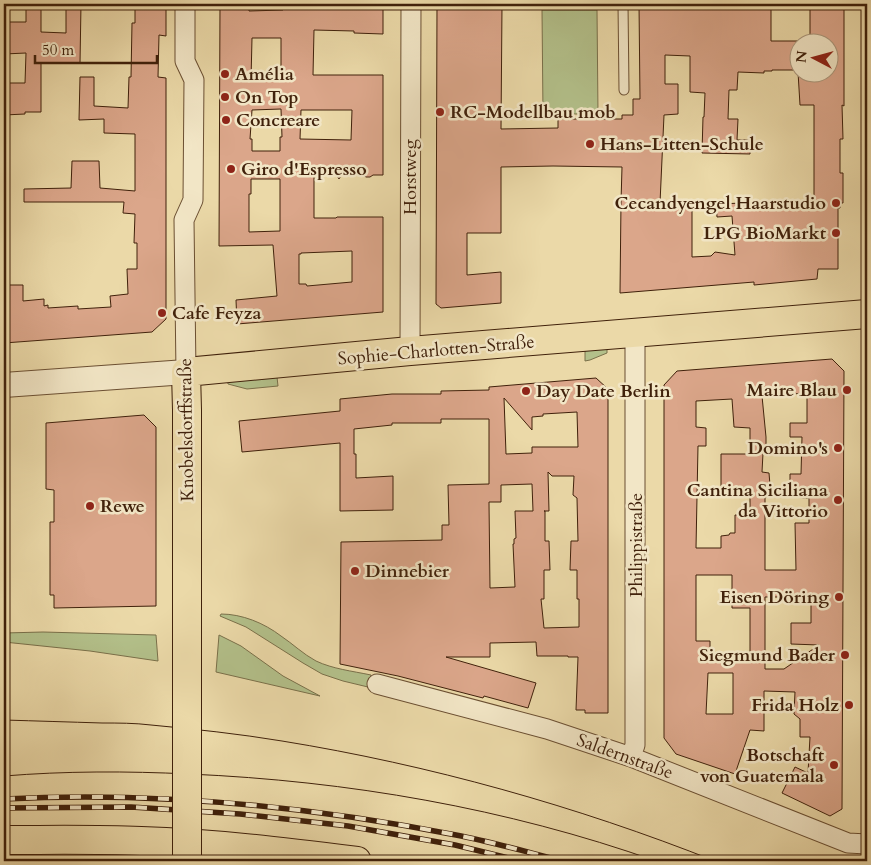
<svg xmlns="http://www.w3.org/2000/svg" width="871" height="865" font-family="Cardo,serif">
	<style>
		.green { fill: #b3c08a; stroke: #7a704a }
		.building { fill: #dba68a; stroke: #40210b; fill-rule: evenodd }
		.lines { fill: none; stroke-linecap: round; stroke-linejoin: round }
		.service-casing { stroke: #6b4f32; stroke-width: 11 }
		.minor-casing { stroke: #6b4f32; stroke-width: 21 }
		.tertiary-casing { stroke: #6b4f32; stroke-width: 26 }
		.primary-casing { stroke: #40210b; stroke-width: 30 }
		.motorway-casing { stroke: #40210b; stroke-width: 30 }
		.service { stroke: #f2e6c6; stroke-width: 9 }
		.minor { stroke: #f2e6c6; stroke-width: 19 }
		.tertiary { stroke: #f2e6c6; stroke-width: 24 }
		.primary { stroke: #ebd9a8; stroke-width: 28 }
		.motorway { stroke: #ebd9a8; stroke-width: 28 }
		.tram { stroke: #40210b; stroke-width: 1 }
		.rail-casing { stroke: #40210b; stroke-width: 5.5 }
		.rail { stroke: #f2e6c6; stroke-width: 4; stroke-dasharray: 11; stroke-linecap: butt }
		.primary-bridge-casing { stroke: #40210b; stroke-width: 30; stroke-linecap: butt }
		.primary-bridge { stroke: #ebd9a8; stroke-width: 28 }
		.poi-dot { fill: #8f2418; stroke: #f2e6c6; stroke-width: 2 }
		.labels { text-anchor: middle; stroke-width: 5; stroke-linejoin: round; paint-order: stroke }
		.poi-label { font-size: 18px; font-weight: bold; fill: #40210b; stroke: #f2e6c6; text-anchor: start }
		.street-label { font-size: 18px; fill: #40210b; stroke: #f2e6c6 }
	</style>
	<rect width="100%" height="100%" fill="#ebd9a8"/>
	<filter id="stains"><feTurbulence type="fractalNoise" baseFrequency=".004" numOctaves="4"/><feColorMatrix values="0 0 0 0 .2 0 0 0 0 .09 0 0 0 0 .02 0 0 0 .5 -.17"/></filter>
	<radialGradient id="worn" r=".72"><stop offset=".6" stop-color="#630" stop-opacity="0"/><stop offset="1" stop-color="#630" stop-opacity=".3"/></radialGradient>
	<path class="green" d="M542,10h55l1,104h-55z
		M607,349v4l-17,7 -5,1v-11z
		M277,377l1,9 -31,3 -19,-5 -1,-5z
		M221,614c21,0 43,9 60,22 12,8 22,18 35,25 17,8 36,10 55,14l-3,12 -25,-6 -21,-7 -19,-11 -57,-36 -26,-11z
		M43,632l113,3 2,26 -68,-10 -86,-9v-9z
		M219,635l22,11 42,30 37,20 -104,-24z"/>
	<path class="building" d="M26,4h15v28l25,1v-29h15l-1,59h-39v49h-16v2l-21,1v-32h21l1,-30 -22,1v-32h22z
		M135,4h31v32l-7,-1 -1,42 8,1v241l-14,13 -148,11v-32h3l1,-26h15v16l21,-2v7l4,-1v3l30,-2v3l33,-2 -1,-11 18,-2 -1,-25h10v-26h-3l1,-29 -12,-1 1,-11h-100v-13l47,-1 1,-27h27l1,27 35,3v-57l-31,-1v-14l-25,1 1,-43h14v29l34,2 1,-31h2l1,-54h3z
		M220,4h29v7l34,-1v-6h100v30l-29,-1v-2l-40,-1 -1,45h70v100h-10l-3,2h-4l-3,-2 -21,-1 -3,5 -4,-6h-21v45h22l1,-1h46v95l-146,12 -1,-24 41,-4 -4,-51 -54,1zM252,38h29v42h-30zM281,109l1,28h-2v14h-28v-12h-2l2,-29zM301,110h51l-1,30 -51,-1zM251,179h29v52l-31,1v-38h2zM352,251v31l-45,4 -1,-2h-7v-30h2v-1z
		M437,4h32v1h33l-1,124 57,-1v-9h64v-4h11v-16h7l-1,-95h132v37h27v29h-26v1h-8v2l-26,-1 -1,18h-8l-1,29h10l-1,21h13v14l-48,-1 1,-36h1l1,-24 -15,-1v-36l-25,-1v29h13v30l-14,1 -4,88 32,1v53l19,-1 4,-4 20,3 -3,-39 -15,1 -1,-13 28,-1 1,5h69v-103h-14l-2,-33h30v-30h-18v-38h34v102l-2,-1 1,34h-3v34h3v30h-3v5h-2v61h-20l-1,10 -63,6v-3l-134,11 1,-91 1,-35 -69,-1 -52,1v66h-34v42l34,-3v31l-60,5 -5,-4z
		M832,359l12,12 -2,438 -12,7 -48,-23 13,-26 13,6 2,-36h-10v-18l-6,-5 1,-22 -31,-1v40l-14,-1 -15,44 -59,-20 -12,-16v-353l13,-14zM807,393v30h-17v14h12l-1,37h-11v23l19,1v25h-14l1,47h-31v-73h6l-2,-24 -7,-1 1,-19 3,-1v-15l-4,-41zM732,399l2,28 16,1v26h-29v34h29v27h-15v18h-5l-1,2 -8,1v12h-25l2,-102h8v-18l-10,-1v-26zM696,575h36v33h18v47l-40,-1v-13h-14zM765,597h19l2,1 25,1v24h-20v21l28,1 -35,24h-19zM708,673h25v41h-27z
		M596,378l12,11v324h-23v-3h-9l2,-53h-10v-1h-31l-1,-14 -46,1v14h-44l90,26 -8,25 -44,-12 -1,2 -85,-22 -58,-12 1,-122 101,-2v-15h7l-1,-40 41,-1v-65h-48v4h-49v2l-38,4v25h2v24l37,-2v34l-53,1v-68l-98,9 -3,-31 101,-10v-12l52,-5h49v-3l48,-1v-3zM504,398l28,32v-13l11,-1v-2l34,-2 1,35h-46v6l-26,1zM548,472l4,4h22l-1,19 4,3 1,43h-7l-1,29h7v29h2v28l-35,1 -3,-29h3v-29h6l-1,-29h-4v-30h-1h5zM532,484l1,27h-18l1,27 -2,1v5h-1l2,43 -25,1 -1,-86h12v-17z
		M144,415l12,12v179l-102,2v-13h-4v-73h4v-32l-8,-1v-66z"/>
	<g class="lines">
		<defs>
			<path id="service" d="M623,4l1,86"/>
			<path id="minor" d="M185,4v57l9,19 -1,120 -9,20 2,152
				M410,351l1,-347
				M377,684l170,45 84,28 217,86 19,1
				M631,757l4,-12v-411"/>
			<path id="tertiary" d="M4,385l182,-13"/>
			<path id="primary" d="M187,666v-256l-1,-38 224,-21 457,-37"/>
			<path id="motorway" d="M4,840c45,0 91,-1 137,1 72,2 144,11 216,20"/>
		</defs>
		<use href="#service" class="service-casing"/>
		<use href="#minor" class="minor-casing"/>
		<use href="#tertiary" class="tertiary-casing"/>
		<use href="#primary" class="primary-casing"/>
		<use href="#motorway" class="motorway-casing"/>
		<use href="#service" class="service"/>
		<use href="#minor" class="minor"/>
		<use href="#tertiary" class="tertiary"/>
		<use href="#primary" class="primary"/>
		<use href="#motorway" class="motorway"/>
		<path class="tram" d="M4,720c33,1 65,2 98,3 16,0 33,0 49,2 43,4 89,9 131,16 148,24 294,65 433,120
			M4,776c61,-5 123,-5 185,-2 159,7 317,34 467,87"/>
		<defs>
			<path id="rail" d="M4,799c151,-8 303,7 452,36 36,7 71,17 107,26
				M4,808l127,-1 109,7 108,12 107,19 66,16"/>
		</defs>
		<use href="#rail" class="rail-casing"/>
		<use href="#rail" class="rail"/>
		<defs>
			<path id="primary-bridge" d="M187,861v-195"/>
		</defs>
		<use href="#primary-bridge" class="primary-bridge-casing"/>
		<use href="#primary-bridge" class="primary-bridge"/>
	</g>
	<g class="poi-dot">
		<circle cx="225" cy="74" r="5"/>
		<circle cx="225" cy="97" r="5"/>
		<circle cx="440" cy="112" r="5"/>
		<circle cx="226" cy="120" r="5"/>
		<circle cx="590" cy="144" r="5"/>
		<circle cx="231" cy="169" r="5"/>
		<circle cx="836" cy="203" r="5"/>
		<circle cx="836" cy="233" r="5"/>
		<circle cx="162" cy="313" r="5"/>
		<circle cx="847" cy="390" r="5"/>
		<circle cx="526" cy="391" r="5"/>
		<circle cx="838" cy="448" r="5"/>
		<circle cx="838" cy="500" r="5"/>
		<circle cx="90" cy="506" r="5"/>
		<circle cx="355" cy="571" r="5"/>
		<circle cx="839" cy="597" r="5"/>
		<circle cx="845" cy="655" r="5"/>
		<circle cx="849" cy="705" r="5"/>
		<circle cx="834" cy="765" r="5"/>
	</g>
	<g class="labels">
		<g class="poi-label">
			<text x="235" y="80">Amélia</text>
			<text x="235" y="103">On Top</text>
			<text x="450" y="118">RC-Modellbau mob</text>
			<text x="236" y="126">Concreare</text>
			<text x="600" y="150">Hans-Litten-Schule</text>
			<text x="241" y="175">Giro d'Espresso</text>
			<text x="826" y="209" text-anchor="end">Cecandyengel Haarstudio</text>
			<text x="826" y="239" text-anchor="end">LPG BioMarkt</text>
			<text x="172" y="319">Cafe Feyza</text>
			<text x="837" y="396" text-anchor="end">Maire Blau</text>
			<text x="536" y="397">Day Date Berlin</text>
			<text x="828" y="454" text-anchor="end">Domino's</text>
			<text x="828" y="496" text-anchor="end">Cantina Siciliana<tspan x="828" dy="21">da Vittorio</tspan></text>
			<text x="100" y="512">Rewe</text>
			<text x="365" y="577">Dinnebier</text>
			<text x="829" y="603" text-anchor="end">Eisen Döring</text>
			<text x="835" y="661" text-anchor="end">Siegmund Bader</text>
			<text x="839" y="711" text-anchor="end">Frida Holz</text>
			<text x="824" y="761" text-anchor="end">Botschaft<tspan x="824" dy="21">von Guatemala</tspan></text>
		</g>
		<g class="street-label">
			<text transform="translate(410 177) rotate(-90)" y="6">Horstweg</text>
			<text transform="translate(436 350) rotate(-5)" y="6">Sophie-Charlotten-Straße</text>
			<text transform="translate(186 430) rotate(-91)" y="6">Knobelsdorffstraße</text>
			<text transform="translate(636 545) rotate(-90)" y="6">Philippistraße</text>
			<text transform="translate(625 756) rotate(20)" y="6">Saldernstraße</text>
		</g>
	</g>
	<rect width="871" height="865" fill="none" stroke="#ebd9a8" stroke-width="20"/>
	<rect x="5" y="5" width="861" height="855" fill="none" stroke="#40210b" stroke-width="2.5"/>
	<rect x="10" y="10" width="851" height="845" fill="none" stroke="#40210b"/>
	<g transform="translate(814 58) rotate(276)"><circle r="24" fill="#f2e6c6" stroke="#ab977b"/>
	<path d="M0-4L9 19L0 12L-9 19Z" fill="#8f2418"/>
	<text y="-8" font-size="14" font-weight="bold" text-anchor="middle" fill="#40210b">N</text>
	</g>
	<path d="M35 55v8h122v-8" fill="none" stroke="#40210b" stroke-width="2.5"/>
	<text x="42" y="55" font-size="15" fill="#40210b" stroke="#f2e6c6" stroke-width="4" paint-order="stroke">50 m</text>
	<rect width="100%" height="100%" filter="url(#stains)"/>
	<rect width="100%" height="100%" fill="url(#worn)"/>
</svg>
